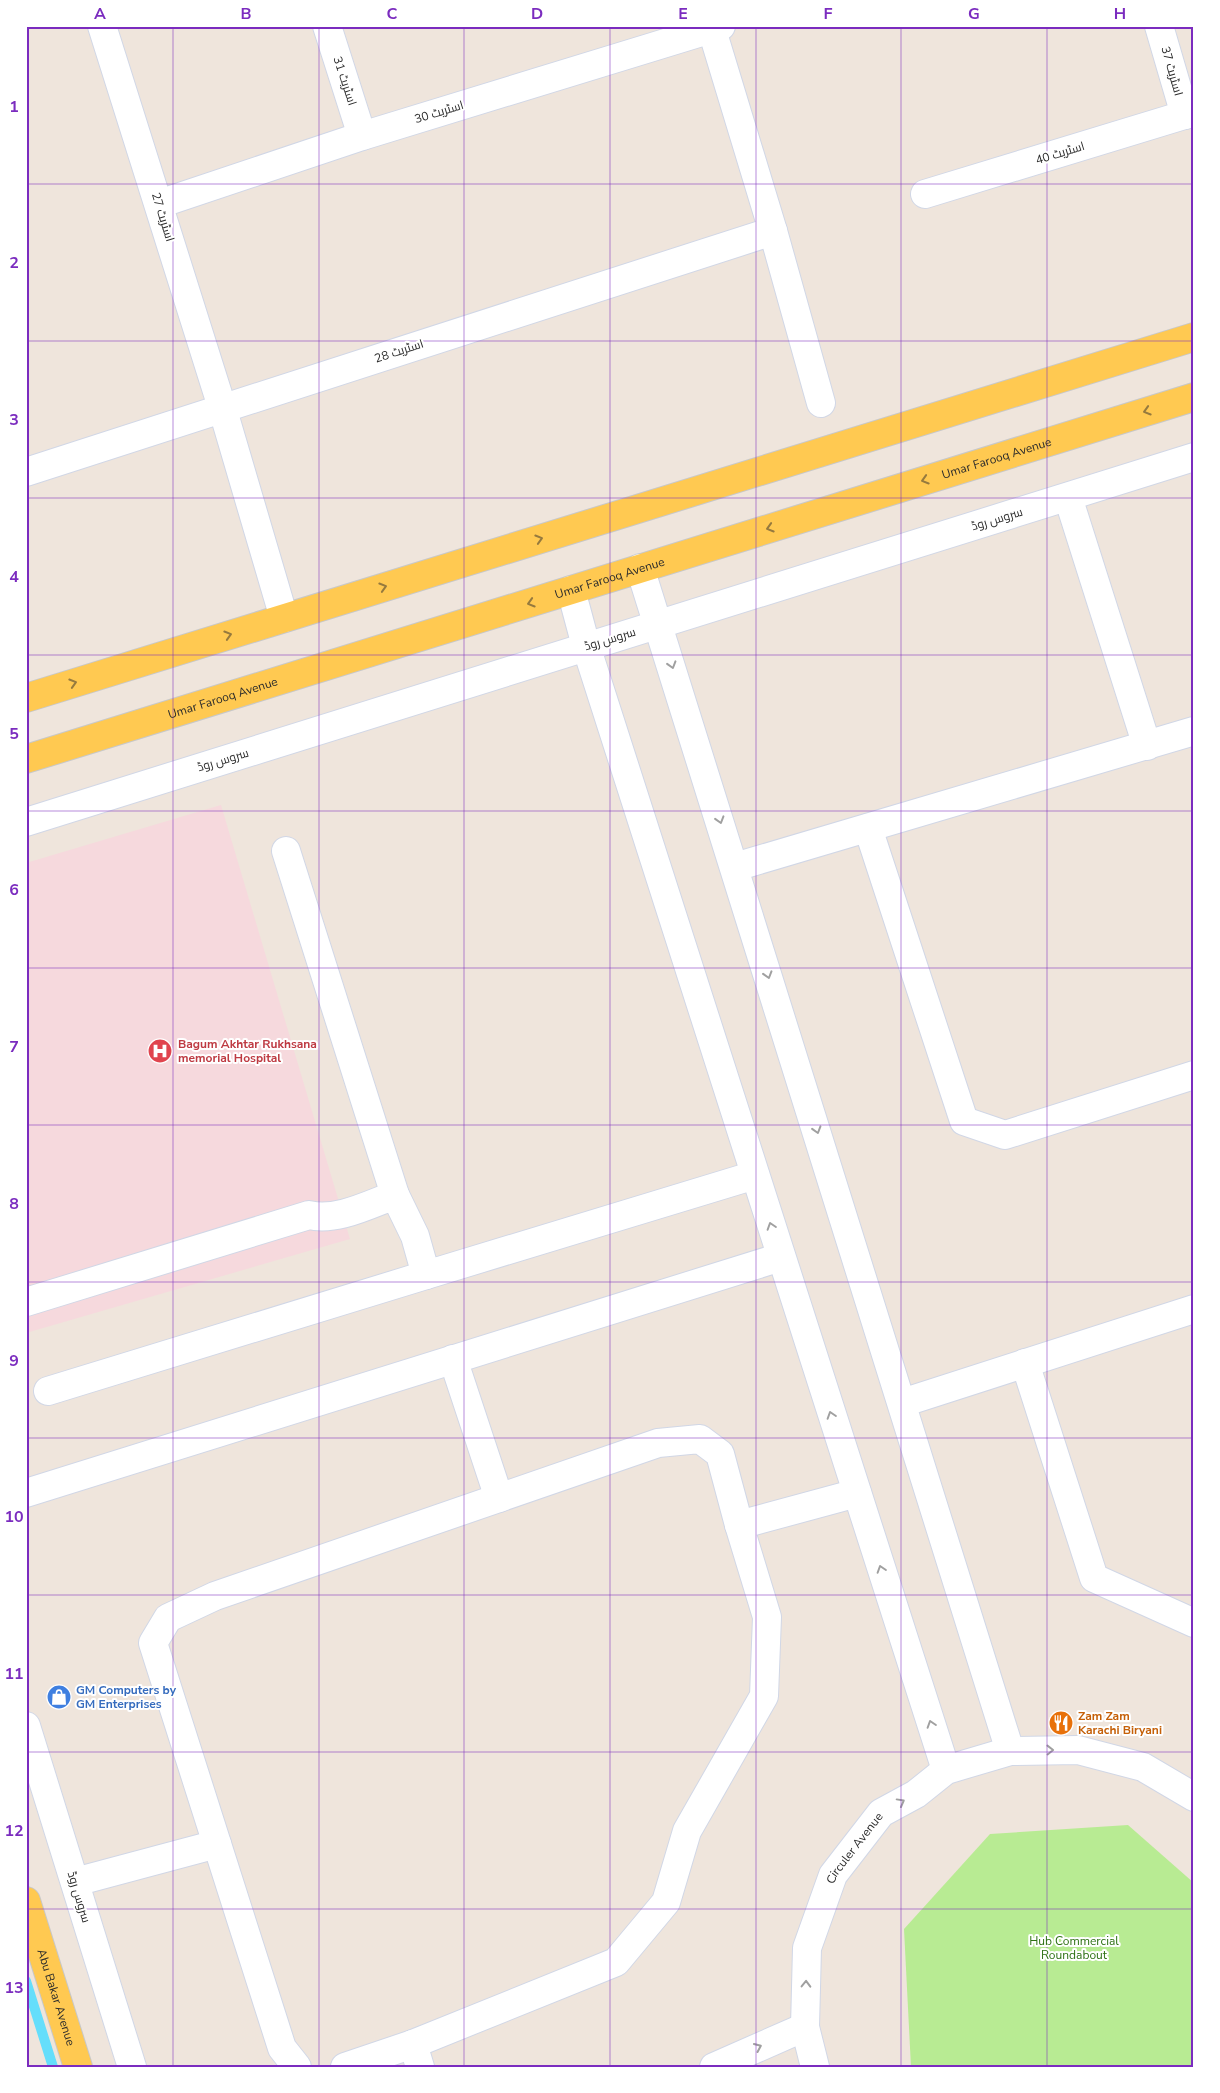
<svg xmlns="http://www.w3.org/2000/svg" width="1220" height="2093" font-family="'Nunito Sans',Cairo,sans-serif">
	<style>
		.medical { fill: #f6d9dd }
		.green { fill: #b8eb93 }
		.lines { fill: none; stroke-linecap: round; stroke-linejoin: round }
		.stream { stroke: #65defb; stroke-width: 10 }
		.minor-casing { stroke: #d1d7e6; stroke-width: 30 }
		.major-casing { stroke: #c8c8c8; stroke-width: 30 }
		.minor { stroke: #fff; stroke-width: 28 }
		.major { stroke: #ffc951; stroke-width: 28 }
		.oneway { stroke: #967a3e }
		.oneway2 { stroke: #a0a0a0 }
		.grid { fill: none; stroke: #7b2cbf; stroke-width: 1; stroke-opacity: 0.55 }
		.labels { text-anchor: middle; stroke-width: 4; stroke-linejoin: round; paint-order: stroke }
		.street-label { font-size: 12px; fill: #2c2c2c; stroke: #fff }
		.health-label { font-size: 12px; font-weight: bold; fill: #be3a42; stroke: #fff; text-anchor: start }
		.shop-label { font-size: 12px; font-weight: bold; fill: #366cbe; stroke: #fff; text-anchor: start }
		.food-label { font-size: 12px; font-weight: bold; fill: #c56008; stroke: #fff; text-anchor: start }
		.park-label { font-size: 12px; fill: #2d7113; stroke: #fff }
		.neatline { fill: none; stroke: #7b2cbf; stroke-width: 2 }
		.grid-label { font-size: 16px; text-anchor: middle; font-weight: bold; fill: #7b2cbf }
	</style>
	<rect width="100%" height="100%" fill="#efe5dc"/>
	<path class="medical" d="M221,805l129,434 -324,94v-470z"/>
	<path class="green" d="M1128,1825l66,58v184h-283l-7,-138 86,-95z"/>
	<g class="lines">
		<path class="stream" d="M26,1981l27,86"/>
		<defs>
			<g id="minor">
				<path d="M102,26l120,381 62,211"/>
				<path d="M327,26l35,110"/>
				<path d="M1159,26l26,89"/>
				<path d="M712,30l61,201 48,172"/>
				<path d="M925,194l269,-82"/>
				<path d="M159,204l203,-68 359,-110"/>
				<path d="M26,472l747,-241"/>
				<path d="M1068,497l79,249"/>
				<path d="M640,568l370,1183"/>
				<path d="M571,590l15,56 360,1124"/>
				<path d="M26,822l1168,-365"/>
				<path d="M868,828l96,293 41,14 189,-60"/>
				<path d="M286,851l109,344"/>
				<path d="M735,867l459,-136"/>
				<path d="M26,1302l283,-87c27,7 61,-11 86,-20l20,41 11,39 329,-100"/>
				<path d="M453,1359l46,139"/>
				<path d="M1025,1363l69,215 100,45"/>
				<path d="M48,1391l378,-116"/>
				<path d="M902,1403l292,-94"/>
				<path d="M26,1493l755,-236"/>
				<path d="M739,1525l118,-32"/>
				<path d="M26,1726l106,341"/>
				<path d="M75,1882l142,-38"/>
				<path d="M413,2044l7,23"/>
				<path d="M297,2067l-15,-19 -129,-405 15,-25 47,-22 443,-153 42,-4 20,15 19,71 28,92 -3,79 -77,135 -21,71 -50,60 -203,82 -68,23"/>
				<path d="M714,2067l91,-40"/>
				<path id="s1" d="M815,2067l-10,-40 2,-79 26,-73 48,-62 35,-19 30,-24 64,-19 68,-1 65,17 51,30"/>
			</g>
			<g id="major">
				<path d="M26,698l1168,-361"/>
				<path id="s2" d="M26,759l1168,-362"/>
				<path id="s3" d="M26,1901l52,166"/>
			</g>
		</defs>
		<use href="#minor" class="minor-casing"/>
		<use href="#major" class="major-casing"/>
		<use href="#minor" class="minor"/>
		<use href="#major" class="major"/>
	</g>
	<defs><path id="oneway-chevron" d="M-2-3.5L2.5 0L-2 3.5" fill="none" stroke-width="1.6" stroke-linecap="round" stroke-linejoin="round" transform="scale(1.25)"/></defs>
	<g class="oneway">
		<use href="#oneway-chevron" transform="translate(1147 411) rotate(163)"/>
		<use href="#oneway-chevron" transform="translate(925 480) rotate(163)"/>
		<use href="#oneway-chevron" transform="translate(770 528) rotate(163)"/>
		<use href="#oneway-chevron" transform="translate(539 539) rotate(-17)"/>
		<use href="#oneway-chevron" transform="translate(383 587) rotate(-17)"/>
		<use href="#oneway-chevron" transform="translate(531 603) rotate(163)"/>
		<use href="#oneway-chevron" transform="translate(228 635) rotate(-17)"/>
		<use href="#oneway-chevron" transform="translate(73 683) rotate(-17)"/>
	</g>
	<g class="oneway2">
		<use href="#oneway-chevron" transform="translate(672 665) rotate(73)"/>
		<use href="#oneway-chevron" transform="translate(720 820) rotate(73)"/>
		<use href="#oneway-chevron" transform="translate(768 975) rotate(73)"/>
		<use href="#oneway-chevron" transform="translate(817 1130) rotate(73)"/>
		<use href="#oneway-chevron" transform="translate(771 1226) rotate(-108)"/>
		<use href="#oneway-chevron" transform="translate(831 1415) rotate(-108)"/>
		<use href="#oneway-chevron" transform="translate(881 1569) rotate(-108)"/>
		<use href="#oneway-chevron" transform="translate(931 1724) rotate(-108)"/>
		<use href="#oneway-chevron" transform="translate(1050 1750) rotate(-1)"/>
		<use href="#oneway-chevron" transform="translate(901 1802) rotate(-29)"/>
		<use href="#oneway-chevron" transform="translate(806 1984) rotate(-89)"/>
		<use href="#oneway-chevron" transform="translate(758 2047) rotate(-24)"/>
	</g>
	<path class="grid" d="M173,26v2041M319,26v2041M464,26v2041M610,26v2041M756,26v2041M901,26v2041M1047,26v2041M26,184h1168M26,341h1168M26,498h1168M26,655h1168M26,811h1168M26,968h1168M26,1125h1168M26,1282h1168M26,1438h1168M26,1595h1168M26,1752h1168M26,1909h1168"/>
	<defs>
		<symbol id="hospital-disc" viewBox="-11 -11 22 22"><circle r="9.5" fill="#e0444e" stroke="#fff"/><path d="M-5-5h3v3.5h4V-5h3V5h-3V1.5h-4V5h-3Z" fill="#fff"/></symbol>
		<symbol id="shop-disc" viewBox="-11 -11 22 22"><circle r="9.5" fill="#3f7fe0" stroke="#fff"/><path d="M-5-2.5h2.3a2.7 3.5 0 0 1 5.4 0H5L5.5 6h-11ZM-1.5-2.5h3a1.5 2.3 0 0 0-3 0Z" fill="#fff"/></symbol>
		<symbol id="restaurant-disc" viewBox="-11 -11 22 22"><circle r="9.5" fill="#e8710a" stroke="#fff"/><path d="M-5-6h1v4h1v-4h1v4h1v-4h1v5L-1.5 .5V6h-2V.5L-5-1ZM5-6V6H3V1.5H1.5Q1.5-4 5-6Z" fill="#fff"/></symbol>
	</defs>
	<g fill-rule="evenodd">
		<use href="#hospital-disc" x="146" y="1037" width="28" height="28"/>
		<use href="#shop-disc" x="45" y="1683" width="28" height="28"/>
		<use href="#restaurant-disc" x="1047" y="1709" width="28" height="28"/>
	</g>
	<g class="labels">
		<g class="street-label">
			<text transform="translate(1172 71) rotate(74)" y="4">اسٹریٹ 37</text>
			<text transform="translate(345 81) rotate(72)" y="4">اسٹریٹ 31</text>
			<text transform="translate(439 112) rotate(-17)" y="4">اسٹریٹ 30</text>
			<text transform="translate(1060 153) rotate(-17)" y="4">اسٹریٹ 40</text>
			<text transform="translate(163 217) rotate(73)" y="4">اسٹریٹ 27</text>
			<text transform="translate(399 351) rotate(-18)" y="4">اسٹریٹ 28</text>
			<text dy="4" stroke="none"><textPath href="#s2" startOffset="1016">Umar Farooq Avenue</textPath></text>
			<text transform="translate(997 519) rotate(-17)" y="4">سروس روڈ</text>
			<text dy="4" stroke="none"><textPath href="#s2" startOffset="611">Umar Farooq Avenue</textPath></text>
			<text transform="translate(610 639) rotate(-17)" y="4">سروس روڈ</text>
			<text dy="4" stroke="none"><textPath href="#s2" startOffset="206">Umar Farooq Avenue</textPath></text>
			<text transform="translate(223 760) rotate(-17)" y="4">سروس روڈ</text>
			<text dy="4" stroke="none"><textPath href="#s1" startOffset="232">Circuler Avenue</textPath></text>
			<text transform="translate(79 1897) rotate(73)" y="4">سروس روڈ</text>
			<text dy="4" stroke="none"><textPath href="#s3" startOffset="101">Abu Bakar Avenue</textPath></text>
		</g>
		<g class="health-label">
			<text x="178" y="1048">Bagum Akhtar Rukhsana<tspan x="178" dy="14">memorial Hospital</tspan></text>
		</g>
		<g class="shop-label">
			<text x="76" y="1694">GM Computers by<tspan x="76" dy="14">GM Enterprises</tspan></text>
		</g>
		<g class="food-label">
			<text x="1078" y="1720">Zam Zam<tspan x="1078" dy="14">Karachi Biryani</tspan></text>
		</g>
		<g class="park-label">
			<text x="1074" y="1945">Hub Commercial<tspan x="1074" dy="14">Roundabout</tspan></text>
		</g>
	</g>
	<rect width="1220" height="2093" fill="none" stroke="#ffffff" stroke-width="55"/>
	<rect x="28" y="28" width="1164" height="2038" class="neatline"/>
	<g class="grid-label">
		<text x="100" y="19">A</text>
		<text x="246" y="19">B</text>
		<text x="392" y="19">C</text>
		<text x="537" y="19">D</text>
		<text x="683" y="19">E</text>
		<text x="828" y="19">F</text>
		<text x="974" y="19">G</text>
		<text x="1120" y="19">H</text>
		<text x="14" y="112">1</text>
		<text x="14" y="268">2</text>
		<text x="14" y="425">3</text>
		<text x="14" y="582">4</text>
		<text x="14" y="739">5</text>
		<text x="14" y="895">6</text>
		<text x="14" y="1052">7</text>
		<text x="14" y="1209">8</text>
		<text x="14" y="1366">9</text>
		<text x="14" y="1522">10</text>
		<text x="14" y="1679">11</text>
		<text x="14" y="1836">12</text>
		<text x="14" y="1993">13</text>
	</g>
</svg>
